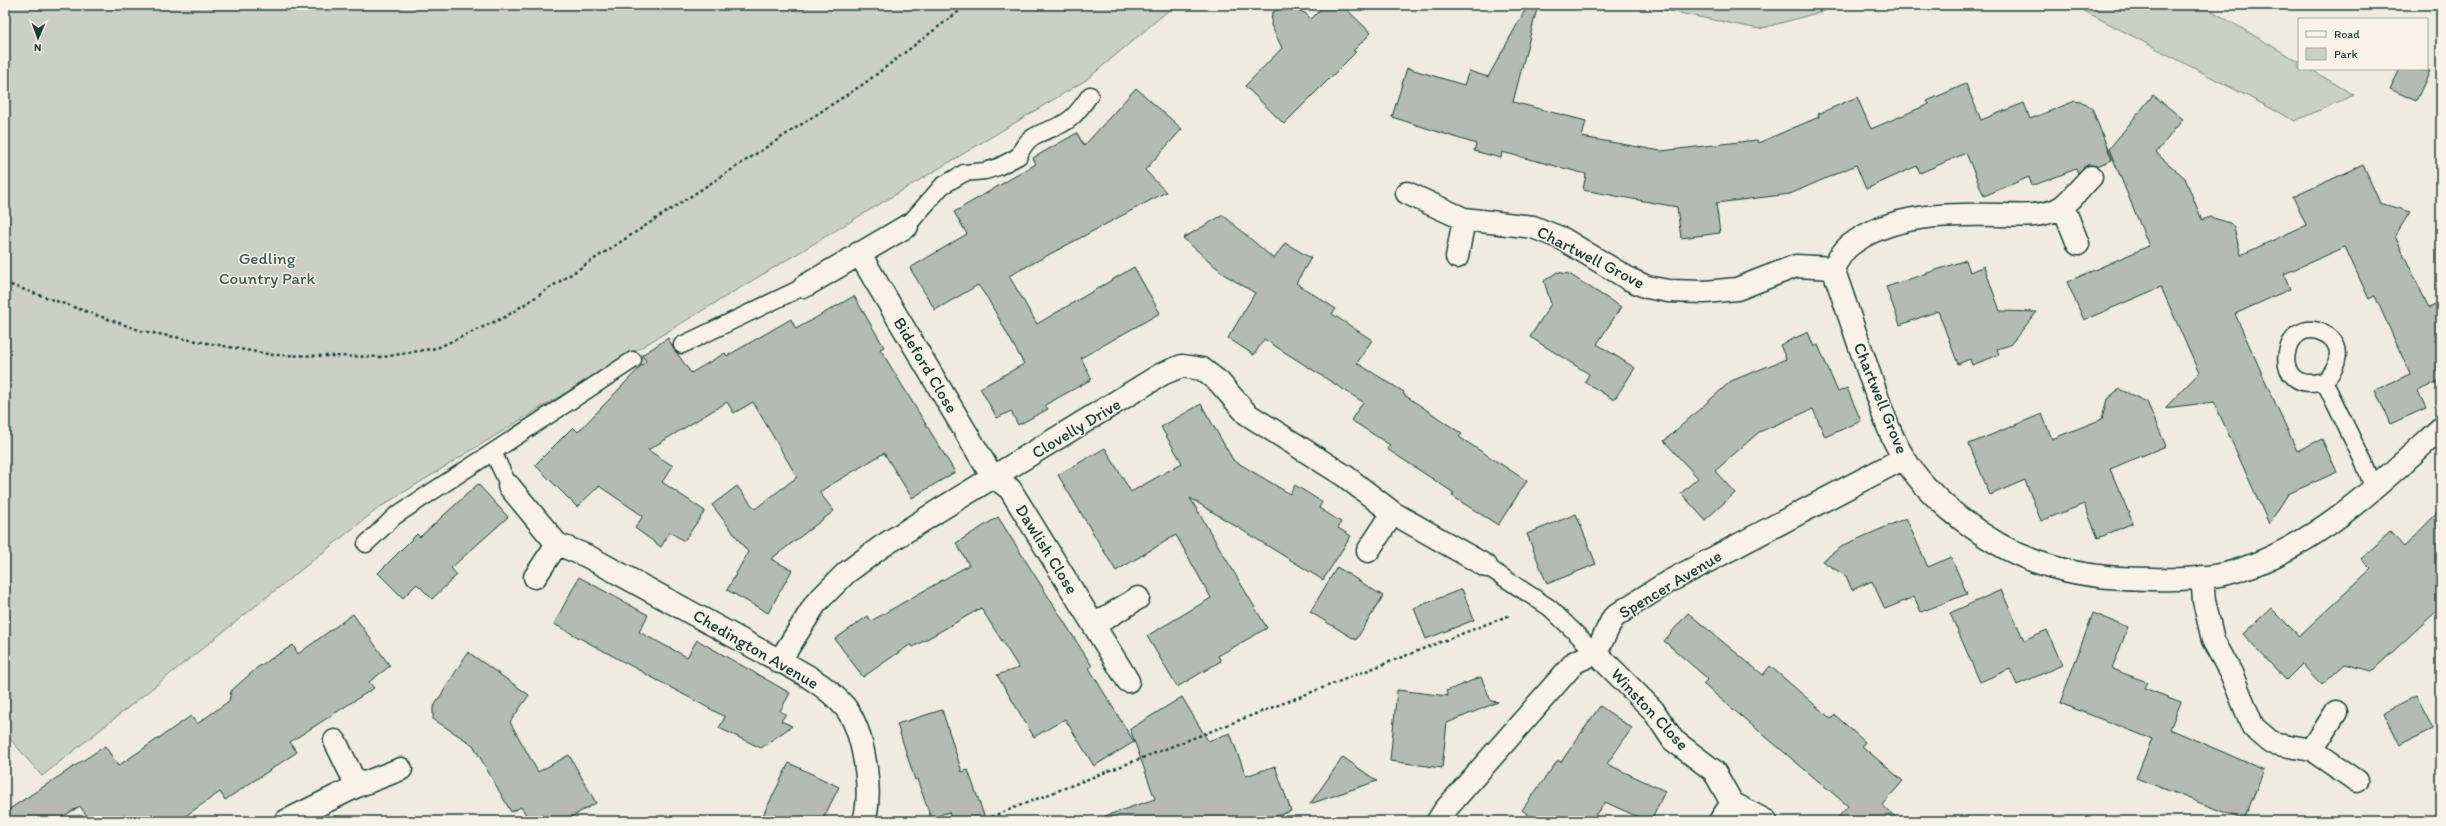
<svg xmlns="http://www.w3.org/2000/svg" width="2446" height="826" font-family="Itim,sans-serif">
	<style>
		.green { fill: #cccfc4; stroke: #76867c }
		.building { fill: #b5bbb0; stroke: #1f3d34 }
		.lines { fill: none; stroke-linecap: round; stroke-linejoin: round }
		.lane-casing { stroke: #1f3d34; stroke-width: 19 }
		.street-casing { stroke: #1f3d34; stroke-width: 25 }
		.path { stroke: #1f3d34; stroke-width: 2.5; stroke-dasharray: 3 3; stroke-linecap: butt }
		.lane { stroke: #f7f3e8; stroke-width: 16 }
		.street { stroke: #f7f3e8; stroke-width: 22 }
		.labels { text-anchor: middle; stroke-width: 3; stroke-linejoin: round; paint-order: stroke }
		.street-label { font-size: 17px; fill: #1f3d34; stroke: #f7f3e8 }
		.park-label { font-size: 17px; fill: #425a51; stroke: #f7f3e8 }
	</style>
	<rect width="100%" height="100%" fill="#eeece1"/>
	<filter id="ink" filterUnits="userSpaceOnUse"><feTurbulence type="fractalNoise" baseFrequency=".025" numOctaves="2"/><feDisplacementMap in="SourceGraphic" scale="8" xChannelSelector="R" yChannelSelector="G"/><feConvolveMatrix kernelMatrix="1 2 1 2 8 2 1 2 1" color-interpolation-filters="sRGB"/></filter>
	<g filter="url(#ink)">
		<path class="green" d="M5,5h1170l-89,75 -564,339 -142,88 -338,269 -37,-43z
			M1639,5h207l-87,24z
			M2073,5h129l97,57v7h11l44,26 -59,26z"/>
		<path class="building" d="M1325,5h17l29,28 -18,18 3,1 -72,72 -39,-38 37,-38 -11,-23 1,-12 12,-7 5,1 16,6 6,6z
			M1528,5l9,4 -24,93 73,19 -4,16 79,14 96,-11 1,3 61,-26 -1,-3 39,-17 14,32 58,-25 -2,-3 39,-17 15,36 43,-17 6,16 45,-18 10,2 7,5 20,52 -15,6 -10,-1 -9,8 -2,-4 -44,17 -3,-9 -45,19 -18,-43 -46,20 -3,-7 -51,23 -10,-24 -66,29 -74,9 4,30 -39,5 -4,-31 -94,-17 3,-16 -84,-22 -1,6 -27,-7 2,-7 -84,-27 15,-49 57,17 5,-14 19,6z
			M2400,69l30,2 -14,30 -26,-12z
			M1136,88l46,41 -37,41 21,22 -157,84 28,48 97,-57 26,46 -79,45 11,21 -47,26 3,4 -30,16 -7,-14 -14,7 -17,-30 44,-24 -36,-65 -10,-14 -43,25 -25,-42 57,-34 -13,-22 82,-48 -3,-6 44,-25 7,13z
			M2153,95l30,24 -27,34 29,25 17,42 8,-3 20,6 4,5 7,27 65,-30 -13,-28 70,-32 17,38 30,9 -15,24 34,72 12,-6v79l-23,10 8,17 -36,16 -15,-34 35,-16 -35,-78 -6,3 -24,-52 -61,27 6,15 -55,25 62,137 25,-12 15,33 -49,22 -19,30 -55,-122 -49,6 34,-35 -38,-86 -77,33 -17,-38 82,-36 -40,-97z
			M1223,215l51,44 11,-16 26,15 -15,25 40,26 -4,5 40,26 -15,23 47,29 -1,2 59,40 -3,3 68,44 -29,44 -46,-29 2,-3 -67,-44 3,-4 -39,-25 12,-18 -99,-63 -10,16 -26,-17 27,-45 -30,-18 -42,-37z
			M1966,260l4,12 14,-6 16,45 37,1 -27,33 -13,4 2,6 -27,10 -2,-6 -12,5 -20,-53 -38,14 -14,-38z
			M1557,272l12,2 52,33 -24,37 38,24 -21,32 -29,-18 4,-8 -59,-37 21,-33 -7,-23z
			M854,296l30,51 -4,2 75,123 -43,26 -28,-45 -65,39 15,19 -63,48 21,11 -24,43 -41,-23 21,-38 -36,-47 25,-19 18,23 42,-32 -44,-75 -19,11 -7,-11 -79,48 25,16 -11,16 43,29 -21,30 -14,-9 -9,15 -26,-19 8,-12 -44,-30 -22,21 -42,-42 38,-38 5,5 68,-71 -4,-6 26,-17 6,11 17,24 34,-20 2,3 64,-37 5,10z
			M1808,332l6,15 4,-2 20,47 9,-4 14,33 -36,16 -12,-28 -54,23 -44,39 20,22 -30,27 -24,-27 17,-15 -34,-37 67,-60 55,-22 -6,-14z
			M2119,389l28,13 19,44 -56,23 23,54 -35,15 -14,-34 -43,17 -16,-41 -35,15 -21,-51 73,-30 10,25 50,-20 5,-20z
			M1201,404l32,56 57,34 5,-9 27,17 -3,6 22,14 -3,6 13,8 -28,44 -133,-82 77,130 -49,28 3,5 -44,26 -30,-51 64,-38 -35,-63 -60,36 -58,-96 47,-27 26,44 51,-29 -21,-36z
			M478,484l30,33 -57,51 6,7 -25,24 -15,-15 -14,14 -25,-25 39,-39 3,3z
			M2441,509v98l-69,64 -27,-7 -23,21 -20,-21 -16,16 -43,-46 28,-26 28,28 72,-67 -10,-10 29,-27 14,15z
			M1576,514l20,50 -49,20 -20,-50z
			M998,517l94,149 -3,2 45,74 -40,24 -29,-47 -31,18 -37,-62 22,-7 -38,-60 -68,39 -2,-3 -48,33 -28,-38 33,-23 3,5 98,-56 -13,-22z
			M1906,518l22,49 23,-10 16,37 -46,18 -7,-15 -29,12 -13,-28 -20,9 -6,-14 -24,-15 22,-16z
			M1337,567l46,29 -27,44 -46,-28z
			M579,577l69,38 -9,17 48,25 10,-17 93,53 -10,18 6,3 -5,7 11,5 -31,22 -42,-20 6,-11 -171,-93z
			M1462,589l12,31 -48,19 -12,-31z
			M2001,590l23,50 23,-10 15,35 -45,20 -7,-16 -30,13 -30,-69z
			M1688,613l75,62 7,-9 61,53 4,-4 30,27 -3,4 41,35 -21,24 18,16h-65l13,-15 -145,-122 5,-5 -44,-38z
			M2093,613l35,14 -16,42 35,13 -3,6 37,14 -11,27 94,41 -20,50 -108,-42 16,-39 -92,-36z
			M353,614l37,52 -21,16 5,6 -84,54 7,10 -72,48 -5,-8 -42,29h-88l-10,-15 -24,15h-51v-9l100,-66 13,20 73,-50 6,8 32,-23 2,-10 27,-24 35,-22 5,9z
			M468,652l61,43 -19,27 28,50 31,-17 27,48 -32,18h-34l-9,-14 -10,5 -38,-67 -40,-26v-11z
			M1481,677l10,24 7,1 -51,21 -5,45 -52,-7 7,-71 51,6 -2,-5z
			M2416,696l17,33 -33,16 -16,-32z
			M1182,697l26,44 22,-8 16,43 29,-10 16,45 -29,10h-157v-5l50,-17 -25,-70z
			M1600,706l32,22 -25,36 58,27 -14,30h-4l-42,-19 -14,19h-55l-14,-11 36,-50 3,2z
			M942,710l20,62 6,-2 18,51h-34l-3,-9 -18,6 -14,-39 -2,1 -18,-56z
			M1343,757l34,24 -67,23z
			M789,763l50,24 -17,34h-62z"/>
		<g class="lines">
			<defs>
				<path id="lane" d="M907,226l35,-40 22,-13 21,-2 13,-4 21,-11c10,-28 33,-22 51,-37 8,-6 14,-16 20,-24
					M682,345l123,-59
					M2324,381c14,-12 22,-36 1,-47 -43,-23 -59,63 -1,47l40,82 10,27
					M493,452l16,34
					M366,544l29,-28 238,-156
					M1486,566l64,42 46,45"/>
				<path id="street" d="M1407,193l57,26 69,8 30,12 66,40 18,8 21,4 37,1 32,-3 59,-23 37,2c4,-7 10,-17 16,-22 43,-34 104,-32 155,-31 18,1 44,2 59,-9 10,-8 19,-20 28,-29
					M2063,206l15,38
					M859,253l127,213 8,11 16,12 118,192
					M1457,257l7,-38
					M1833,268c13,38 26,76 39,114 9,25 17,53 32,76 27,44 85,87 133,104 36,13 76,17 114,17 30,1 63,0 91,-10 78,-26 140,-87 199,-141
					M805,286l102,-60
					M509,486l48,58 30,12c55,30 110,60 165,90 32,18 68,32 93,61 19,24 28,85 19,114
					M1368,551l25,-38
					M535,577l22,-33
					M2202,577l2,24 9,39 18,33 22,54 19,16 40,7 45,31
					M1094,625l44,-27
					M1596,653l57,57 20,30 41,31 18,32 34,18
					M779,662l37,-59 30,-30 35,-26 60,-38 221,-135 20,-8 20,3 17,13 28,32 98,62 48,37 93,53
					M335,741l22,45
					M2312,750l24,-38
					M286,821l71,-35 44,-17
					M1438,821l7,-11 130,-148 21,-9 17,-35 14,-10 41,-26 236,-124
					M1720,821l12,-18"/>
			</defs>
			<use href="#lane" class="lane-casing"/>
			<use href="#street" class="street-casing"/>
			<path class="path" d="M5,283l137,48 131,24 110,2 54,-9 68,-31 360,-234 102,-78
				M980,821l530,-206"/>
			<use href="#lane" class="lane"/>
			<use href="#street" class="street"/>
		</g>
	</g>
	<g class="labels">
		<g class="street-label">
			<text transform="translate(1591 257) rotate(27)" y="6">Chartwell Grove</text>
			<text transform="translate(926 365) rotate(59)" y="6">Bideford Close</text>
			<text transform="translate(1881 398) rotate(68)" y="6">Chartwell Grove</text>
			<text transform="translate(1076 428) rotate(-31)" y="6">Clovelly Drive</text>
			<text transform="translate(1047 549) rotate(58)" y="6">Dawlish Close</text>
			<text transform="translate(1670 584) rotate(-31)" y="6">Spencer Avenue</text>
			<text transform="translate(756 649) rotate(30)" y="6">Chedington Avenue</text>
			<text transform="translate(1650 709) rotate(47)" y="6">Winston Close</text>
		</g>
		<g class="park-label">
			<text x="267" y="264">Gedling<tspan x="267" dy="20">Country Park</tspan></text>
		</g>
	</g>
	<rect width="2446" height="826" fill="none" stroke="#f7f3e8" stroke-width="20"/>
	<rect x="10" y="10" width="2426" height="806" fill="none" stroke="#1f3d34" stroke-width="1.5" filter="url(#ink)"/>
	<rect x="2298" y="18" width="130" height="52" fill="#f7f3e8" stroke="#a1aaa0"/>
	<rect x="2306" y="31" width="20" height="6" fill="#f7f3e8" stroke="#a1aaa0"/>
	<text x="2334" y="38" font-size="12" fill="#1f3d34">Road</text>
	<rect x="2306" y="48" width="20" height="12" fill="#cccfc4" stroke="#a1aaa0"/>
	<text x="2334" y="58" font-size="12" fill="#1f3d34">Park</text>
	<g transform="translate(38 38) rotate(182)" stroke="#f7f3e8" stroke-width="3" paint-order="stroke">
	<path d="M0-3L7 15L0 10L-7 15Z" fill="#1f3d34"/>
	<text y="-6" font-size="11" font-weight="bold" text-anchor="middle" fill="#1f3d34">N</text>
	</g>
</svg>
